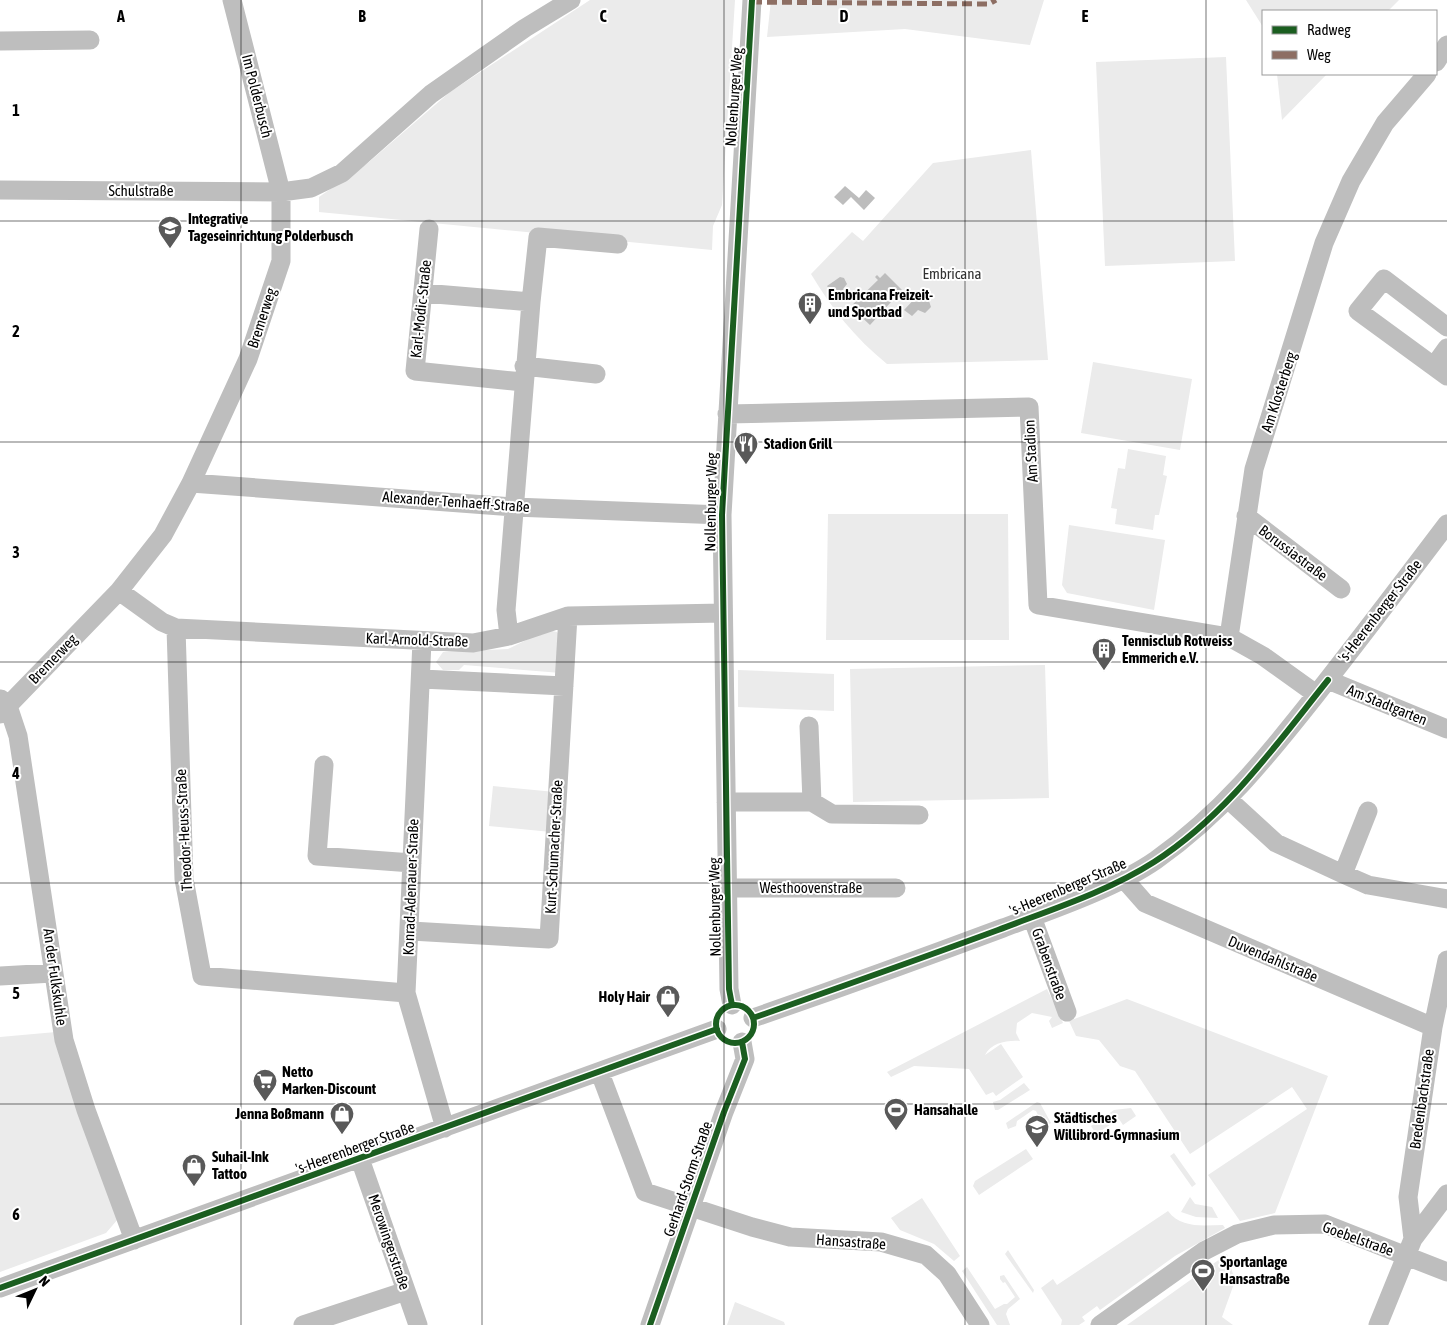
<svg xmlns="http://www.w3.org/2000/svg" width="1447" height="1325" font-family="'Asap Condensed',sans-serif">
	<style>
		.green { fill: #ebebeb }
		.water { fill: #bdbdbd }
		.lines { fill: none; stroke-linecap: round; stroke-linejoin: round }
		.minor { stroke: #bebebe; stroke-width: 19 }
		.quiet { stroke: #8d6e63; stroke-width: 5; stroke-dasharray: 10 5; stroke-linecap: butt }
		.cycleway-casing { stroke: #fff; stroke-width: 9 }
		.cycleway { stroke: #1b5e20; stroke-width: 6 }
		.grid { fill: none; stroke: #000; stroke-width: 1; stroke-opacity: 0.55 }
		.labels { text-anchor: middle; stroke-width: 4; stroke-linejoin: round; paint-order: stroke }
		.street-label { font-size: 15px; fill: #000; stroke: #fff }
		.poi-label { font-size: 15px; font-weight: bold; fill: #000; stroke: #fff; text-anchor: start }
		.park-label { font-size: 15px; fill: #313131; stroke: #fff }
		.grid-label { font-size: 16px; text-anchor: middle; font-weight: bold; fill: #000; stroke: #fff; stroke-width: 4; stroke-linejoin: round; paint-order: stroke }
	</style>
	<rect width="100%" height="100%" fill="#fff"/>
	<path class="green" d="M590,0h145l-13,205 -9,21 -1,24 -393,-38v-15l50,-35 81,-70z
		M771,0h273l-14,45 -125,-16 -138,8z
		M1246,0h153l-11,11h-125v16z
		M1226,57l9,204 -130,5 -9,-204z
		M1277,74h50l-45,46z
		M1031,150l17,210 -161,4c-32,-26 -55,-55 -76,-90l41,-42 11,9 70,-78z
		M1093,362l99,17 -12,71 -99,-17z
		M1128,449l38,7 -3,19 4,1 -8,39h-4l-2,15 -38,-6 2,-15 -6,-1 7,-40 7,1z
		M828,514h180l1,126h-183z
		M1069,525l96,15 -11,70 -87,-17 -5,-8z
		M547,630l10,2 5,6 -1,35 -97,-8 -5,5h-16l-7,-8 7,-10 65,-3z
		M1045,665l4,133 -196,4 -3,-133z
		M738,670l96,4v37l-96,-4z
		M493,786l62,6 -4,40 -62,-6z
		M1047,989l16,34 -11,5 -3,-7 3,-4 -20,-4 -15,10 -1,10 4,8c-13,-1 -29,2 -35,14l16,-11 22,33 -27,19 -3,-4 -7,3 -17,-26 -55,-3 -23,11 -4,-5z
		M1127,999l201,77 -53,137 -35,8 -32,-46 99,-66 -15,-22 -102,67 -55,-83 -15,-5 -21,-26 -23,-4 -7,-15z
		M56,1032l62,187 -12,14 -106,39v-235z
		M1024,1083l6,7 -32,20h-3l-2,-8 7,-2z
		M1037,1102l3,1 11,20 -5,3 -3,-1 -7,-14 -3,-1 -16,11 -1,5 -8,3 -2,-6z
		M1131,1108l5,8 -13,9 -4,-6 -23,15 -5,-8 23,-16z
		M1026,1149l7,10 -54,36 -6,-9 2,-5z
		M1174,1153l22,31 -4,3 -22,-31z
		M1190,1197l5,7 17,3 6,11 -22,-1 -15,-5z
		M922,1198l38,58 -6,5 -20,-17 -34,-14 -9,-12z
		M1168,1211c13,18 36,14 55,14l2,3 -50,28 -75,54 -3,-4 -15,11 3,4 -6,4h-18l1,-5 -21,-32 12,-9 4,6z
		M1008,1250l26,40 -1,3 -28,-39z
		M1227,1254l8,27 -13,36 11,8h-106z
		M967,1267l28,42 9,-5h3l8,-7 -10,-15 -2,1 -3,-4v-3l4,-1 16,24 -12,10 -2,5 4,11h-13l-35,-54z
		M735,1302l49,20 1,3h-58z"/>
	<path class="water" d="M845,186l14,12 7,-8 9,8 -11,12 -13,-13 -8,8 -9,-8z
		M885,273l17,17 -32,35 -16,-15 -2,2 -4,-3 30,-29 -3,-3 2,-2 3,3z
		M840,277l4,1 3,6 -4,5 3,8 -3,3 -8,-6 -1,1 -7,-9z
		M920,293l9,8 2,6 -6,6 -7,-3 -6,6 -8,-6z"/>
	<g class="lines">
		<path class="minor" d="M0,41l90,-1
			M1436,62l11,-17
			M0,190l281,2 30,-4 31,-15 89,-79 94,-66 46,-28
			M429,229l-14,142 108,11
			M423,293l108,9 -25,308 3,26
			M531,302l7,-65 80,7
			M1447,327l-63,-48 -26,32 89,65
			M524,366l72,8
			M1434,366l13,-18
			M727,414l302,-7 9,198 191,32 34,19 53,38
			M191,483l323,24 208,8
			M1246,516l95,73
			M119,591l43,31 14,6 297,15 36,-7 59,-20 155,-3
			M176,628l8,251 18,97 204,17
			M1229,637l25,-168 70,-226 27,-62 34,-58 42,-49
			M422,641l-16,352 39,135
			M422,679l142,7
			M1328,680l119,49
			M1,699l7,7 10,30 46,304 22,70 48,130
			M0,714l119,-123 44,-56 28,-52 57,-124 33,-98v-69l-49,-192
			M809,726l3,76
			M324,765l-7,91 95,7
			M1229,800l47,43 67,31 25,11 79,14
			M726,802h86l20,12 87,1
			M1343,874l25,-63
			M1123,878l22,25 288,124
			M726,888h170
			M1032,917l35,95
			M411,931l138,8 19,-323
			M0,976l53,-3
			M732,1005l-3,-16 -7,-474 30,-515
			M753,1018c84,-29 167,-59 250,-90 46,-17 113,-40 153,-68 65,-46 110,-102 159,-164 45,-57 88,-114 132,-172
			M600,1073l45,119 107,35 38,10 91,5 45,13 21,19 33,51
			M360,1159l58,166
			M1413,1239l-5,-42 25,-170 14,-67
			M0,1288l717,-259
			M303,1325l103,-34
			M650,1325l74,-213 21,-53 -3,-17
			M1100,1325l104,-74 33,-17 37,-9 51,-1 122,48
			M1378,1325l35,-86 34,-45"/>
		<path class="quiet" d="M752,2l237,2 7,-4"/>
		<defs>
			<path id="cycleway" d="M732,1005l-3,-16 -7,-474 30,-515
				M716 1024a19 19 0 1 1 38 0a19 19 0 1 1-38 0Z
				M753,1018c82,-29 164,-58 245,-88 52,-20 109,-38 156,-68 72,-46 121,-116 174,-182
				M0,1288l717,-259
				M650,1325l74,-213 21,-53 -3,-17"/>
		</defs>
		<use href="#cycleway" class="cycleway-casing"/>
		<use href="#cycleway" class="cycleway"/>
	</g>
	<path class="grid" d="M241,0v1325M482,0v1325M724,0v1325M965,0v1325M1206,0v1325M0,221h1447M0,442h1447M0,662h1447M0,883h1447M0,1104h1447"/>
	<defs>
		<symbol id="school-pin" viewBox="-11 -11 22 30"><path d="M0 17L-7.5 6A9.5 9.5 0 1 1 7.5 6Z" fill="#595959" stroke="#fff"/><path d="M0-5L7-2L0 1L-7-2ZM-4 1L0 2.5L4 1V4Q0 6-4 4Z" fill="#fff"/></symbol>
		<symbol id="building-pin" viewBox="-11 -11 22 30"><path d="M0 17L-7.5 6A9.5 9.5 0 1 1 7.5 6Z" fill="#595959" stroke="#fff"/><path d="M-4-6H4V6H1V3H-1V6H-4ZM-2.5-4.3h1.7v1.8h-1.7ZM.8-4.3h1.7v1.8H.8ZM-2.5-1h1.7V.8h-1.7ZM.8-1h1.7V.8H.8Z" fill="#fff"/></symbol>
		<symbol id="restaurant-pin" viewBox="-11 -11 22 30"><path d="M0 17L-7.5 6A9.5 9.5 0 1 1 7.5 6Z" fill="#595959" stroke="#fff"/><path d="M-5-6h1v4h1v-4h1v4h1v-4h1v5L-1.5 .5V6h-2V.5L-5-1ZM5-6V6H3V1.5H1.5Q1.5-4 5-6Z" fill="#fff"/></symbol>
		<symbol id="shop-pin" viewBox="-11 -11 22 30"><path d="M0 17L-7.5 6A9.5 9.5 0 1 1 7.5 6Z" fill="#595959" stroke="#fff"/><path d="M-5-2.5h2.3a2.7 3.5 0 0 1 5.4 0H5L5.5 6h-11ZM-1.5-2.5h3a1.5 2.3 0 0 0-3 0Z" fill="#fff"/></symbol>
		<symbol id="supermarket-pin" viewBox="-11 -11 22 30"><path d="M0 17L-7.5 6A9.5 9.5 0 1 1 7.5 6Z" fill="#595959" stroke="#fff"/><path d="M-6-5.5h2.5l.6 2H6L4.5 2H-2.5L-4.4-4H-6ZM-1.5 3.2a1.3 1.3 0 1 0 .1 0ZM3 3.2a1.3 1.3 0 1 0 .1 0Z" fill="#fff"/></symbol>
		<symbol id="stadium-pin" viewBox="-11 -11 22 30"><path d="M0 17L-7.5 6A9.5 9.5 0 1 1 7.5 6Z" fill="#595959" stroke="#fff"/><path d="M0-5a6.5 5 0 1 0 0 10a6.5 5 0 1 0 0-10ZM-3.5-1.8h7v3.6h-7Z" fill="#fff"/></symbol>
	</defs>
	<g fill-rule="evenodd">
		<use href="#school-pin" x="156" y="214" width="28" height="38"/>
		<use href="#building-pin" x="796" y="290" width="28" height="38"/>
		<use href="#restaurant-pin" x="732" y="430" width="28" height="38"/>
		<use href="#building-pin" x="1090" y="636" width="28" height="38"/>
		<use href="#shop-pin" x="654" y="983" width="28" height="38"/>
		<use href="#supermarket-pin" x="251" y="1067" width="28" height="38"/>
		<use href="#stadium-pin" x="882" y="1096" width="28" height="38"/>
		<use href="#shop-pin" x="328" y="1100" width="28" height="38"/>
		<use href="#school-pin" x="1023" y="1113" width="28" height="38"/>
		<use href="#shop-pin" x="180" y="1152" width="28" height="38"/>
		<use href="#stadium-pin" x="1189" y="1257" width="28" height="38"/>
	</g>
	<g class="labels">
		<g class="street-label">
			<text transform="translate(257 96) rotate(76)" y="5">Im Polderbusch</text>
			<text transform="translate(734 97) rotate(-86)" y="5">Nollenburger Weg</text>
			<text x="141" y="196">Schulstraße</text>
			<text transform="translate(421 309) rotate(-84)" y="5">Karl-Modic-Straße</text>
			<text transform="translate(262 318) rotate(-72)" y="5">Bremerweg</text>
			<text transform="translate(1279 392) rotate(-72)" y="5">Am Klosterberg</text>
			<text transform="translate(1031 451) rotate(-93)" y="5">Am Stadion</text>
			<text transform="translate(456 502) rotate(4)" y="5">Alexander-Tenhaeff-Straße</text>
			<text transform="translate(711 502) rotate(-89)" y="5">Nollenburger Weg</text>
			<text transform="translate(1293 553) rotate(37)" y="5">Borussiastraße</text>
			<text transform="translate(1380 611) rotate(-52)" y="5">'s-Heerenberger Straße</text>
			<text transform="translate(417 640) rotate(2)" y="5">Karl-Arnold-Straße</text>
			<text transform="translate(53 659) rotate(-46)" y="5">Bremerweg</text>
			<text transform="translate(1387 705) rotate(22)" y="5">Am Stadtgarten</text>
			<text transform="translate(184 830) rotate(-93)" y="5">Theodor-Heuss-Straße</text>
			<text transform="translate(554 847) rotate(-87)" y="5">Kurt-Schumacher-Straße</text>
			<text transform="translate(411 887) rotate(-88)" y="5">Konrad-Adenauer-Straße</text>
			<text transform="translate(1068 887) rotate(-23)" y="5">'s-Heerenberger Straße</text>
			<text x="811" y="893">Westhoovenstraße</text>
			<text transform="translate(715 907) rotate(-91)" y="5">Nollenburger Weg</text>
			<text transform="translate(1273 959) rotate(23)" y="5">Duvendahlstraße</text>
			<text transform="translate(1049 964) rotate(70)" y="5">Grabenstraße</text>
			<text transform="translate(55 977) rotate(82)" y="5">An der Fulkskuhle</text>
			<text transform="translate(1422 1099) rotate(-82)" y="5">Bredenbachstraße</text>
			<text transform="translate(355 1148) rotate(-20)" y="5">'s-Heerenberger Straße</text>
			<text transform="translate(688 1179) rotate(-71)" y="5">Gerhard-Storm-Straße</text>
			<text transform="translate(1358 1239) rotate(20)" y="5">Goebelstraße</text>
			<text transform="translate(389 1242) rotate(71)" y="5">Merowingerstraße</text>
			<text transform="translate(851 1242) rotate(4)" y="5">Hansastraße</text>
		</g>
		<g class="poi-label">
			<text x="188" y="224">Integrative<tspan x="188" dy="17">Tageseinrichtung Polderbusch</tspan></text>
			<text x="828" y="300">Embricana Freizeit-<tspan x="828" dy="17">und Sportbad</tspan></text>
			<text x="764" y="449">Stadion Grill</text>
			<text x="1122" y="646">Tennisclub Rotweiss<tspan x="1122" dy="17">Emmerich e.V.</tspan></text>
			<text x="650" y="1002" text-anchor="end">Holy Hair</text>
			<text x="282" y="1077">Netto<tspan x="282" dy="17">Marken-Discount</tspan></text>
			<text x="914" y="1115">Hansahalle</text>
			<text x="324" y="1119" text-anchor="end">Jenna Boßmann</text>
			<text x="1054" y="1123">Städtisches<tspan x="1054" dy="17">Willibrord-Gymnasium</tspan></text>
			<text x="212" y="1162">Suhail-Ink<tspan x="212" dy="17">Tattoo</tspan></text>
			<text x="1220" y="1267">Sportanlage<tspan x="1220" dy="17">Hansastraße</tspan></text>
		</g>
		<g class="park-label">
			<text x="952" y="279">Embricana</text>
		</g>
	</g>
	<g class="grid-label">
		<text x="121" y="22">A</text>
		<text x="362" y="22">B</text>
		<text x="603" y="22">C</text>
		<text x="844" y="22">D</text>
		<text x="1085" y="22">E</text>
		<text x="16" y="116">1</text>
		<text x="16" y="337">2</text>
		<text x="16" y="558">3</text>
		<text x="16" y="779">4</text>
		<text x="16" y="999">5</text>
		<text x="16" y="1220">6</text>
	</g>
	<rect x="1262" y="10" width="175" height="65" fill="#ffffff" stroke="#999999"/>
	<rect x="1272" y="26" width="25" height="8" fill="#1b5e20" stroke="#999999"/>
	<text x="1307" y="35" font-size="15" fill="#000000">Radweg</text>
	<rect x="1272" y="51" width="25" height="8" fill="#8d6e63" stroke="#999999"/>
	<text x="1307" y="60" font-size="15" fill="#000000">Weg</text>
	<g transform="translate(35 1290) rotate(47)" stroke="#ffffff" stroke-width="4" paint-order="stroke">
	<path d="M0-4L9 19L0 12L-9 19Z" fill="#000000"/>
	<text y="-8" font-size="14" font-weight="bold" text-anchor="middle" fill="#000000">N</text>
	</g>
</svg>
